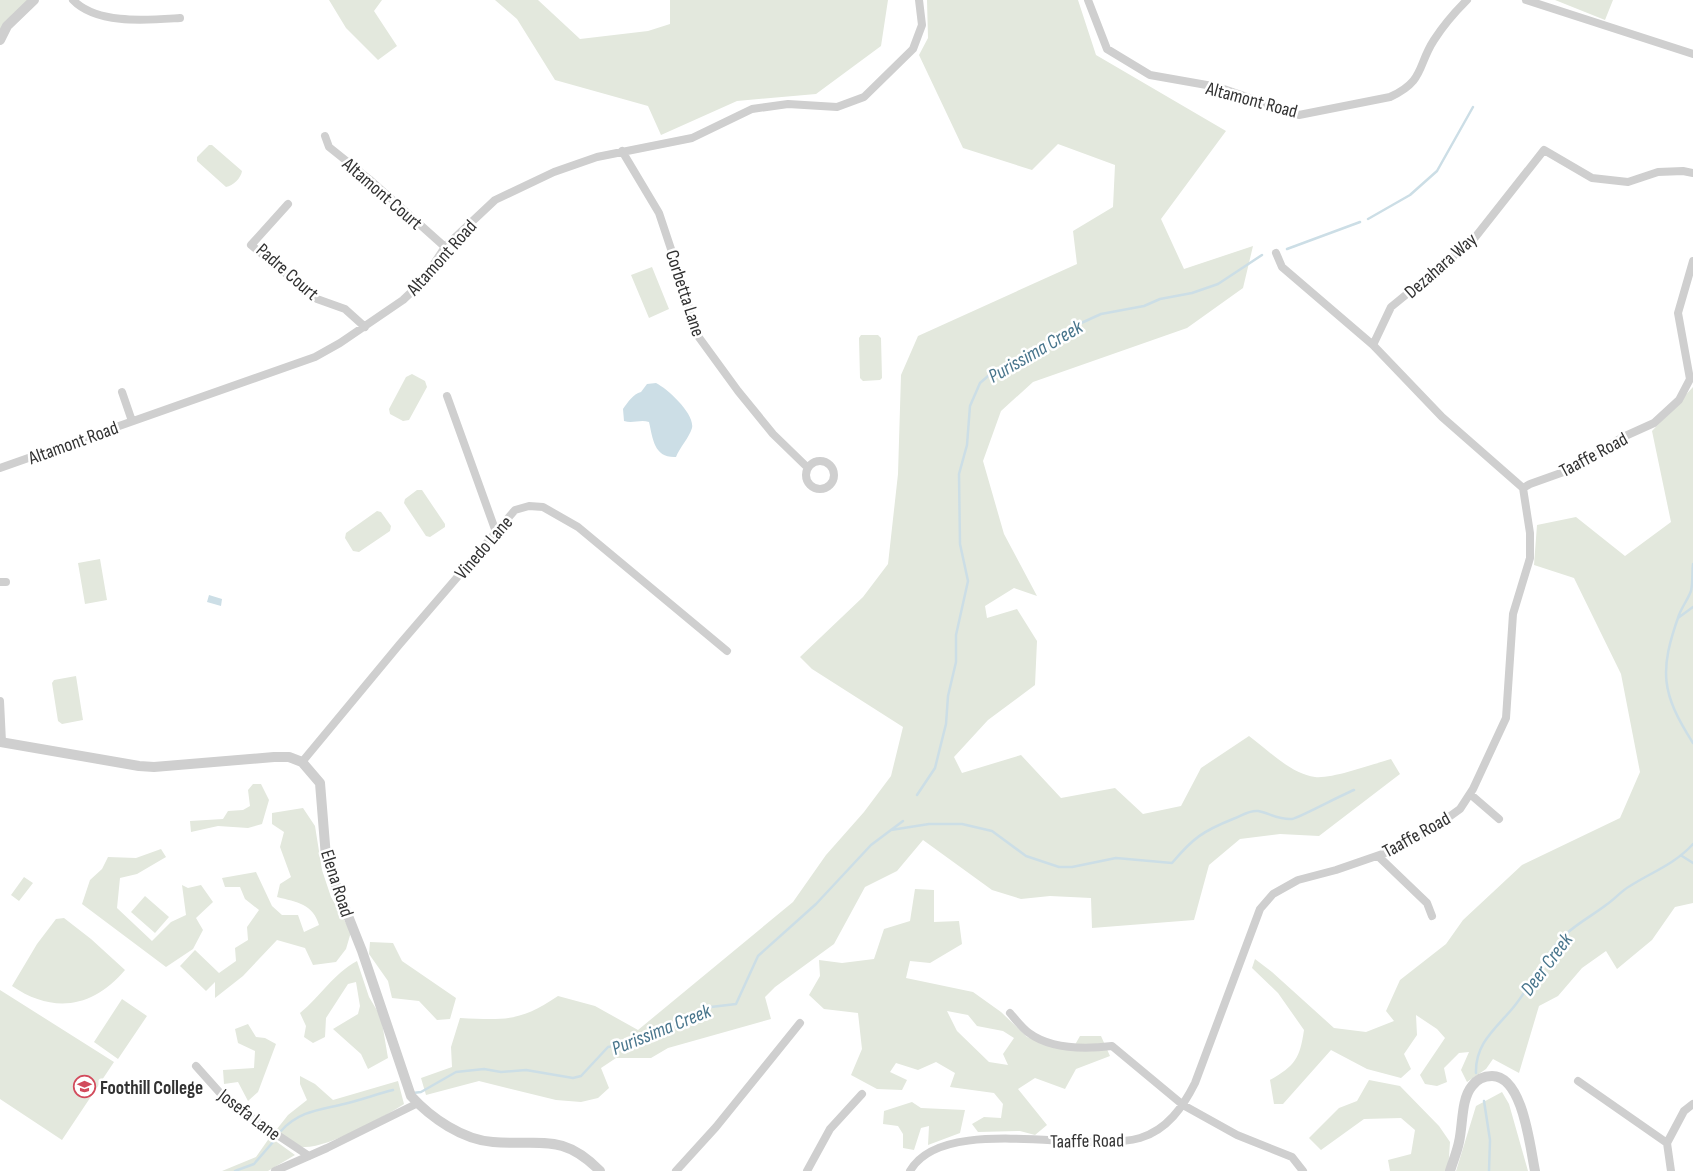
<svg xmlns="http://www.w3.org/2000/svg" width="1693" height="1171" font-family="'Sofia Sans Condensed',sans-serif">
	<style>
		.green { fill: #e3e8dd; fill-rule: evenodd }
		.water { fill: #ccdee6 }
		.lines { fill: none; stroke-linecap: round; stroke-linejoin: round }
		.stream { stroke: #ccdee6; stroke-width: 2.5 }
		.minor { stroke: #cfcfcf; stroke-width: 8 }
		.tertiary { stroke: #cfcfcf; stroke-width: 10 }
		.labels { text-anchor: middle; stroke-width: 5; stroke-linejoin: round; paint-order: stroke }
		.street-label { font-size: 19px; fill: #323232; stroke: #fff }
		.poi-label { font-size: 19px; font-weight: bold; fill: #323232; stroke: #fff; text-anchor: start }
		.water-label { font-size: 20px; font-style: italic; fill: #48758c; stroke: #fff }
	</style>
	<rect width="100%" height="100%" fill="#fff"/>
	<path class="green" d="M0,0h29l-29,32z
		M329,0h53l-8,11 23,35 -19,14 -32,-32z
		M495,0h43l42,39 68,-8 22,-7v-24h218l-7,46 -65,48 -79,7 -76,34 -13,-29 -93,-26 -38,-61z
		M927,0h151l18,55 130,76 -65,88 23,50 69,-23 -10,42 -56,40 -154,54 -32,29 -18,50 21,73 33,62 -23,-8 -29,18 2,12 30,-9 20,32 -2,44 -47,35 -34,37 8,16 59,-18 40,43 54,-10 28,26 38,-8 20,-38 48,-32c19,14 42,38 66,41 17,2 58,-13 76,-18l9,15 -81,62 -39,-2 -40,5 -31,26 -15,55 -102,8 -1,-30 -41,-2 -29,3 -29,-9 -69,-50 -26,31 -32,16 -31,57 -59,43 -10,10 6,22 -103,29 -17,10h-35l-15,10 8,20 -11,10 -17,4 -25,-2 -77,-19 -53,14 -5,-17 31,-11 -1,-20 9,-29c44,2 60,4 98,-22l37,10 43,24 155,-128 33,-47 38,-43 27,-36 12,-49 -91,-58 -12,-12 63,-60 25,-33 10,-90 3,-99 17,-39 159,-72 -4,-33 40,-24 2,-42 -57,-21 -26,26 -69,-22 -44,-93 9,-17z
		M1555,0h58l-8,20z
		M209,145h3l30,26c-1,7 -9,15 -16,16l-29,-26v-4z
		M652,267l17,42 -20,9 -18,-43z
		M861,335h17l3,3 1,40 -2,2 -17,1 -3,-3 -1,-40z
		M412,374l13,7 2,6 -18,33 -6,1 -13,-7 -1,-5 17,-32z
		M1693,387v516l-18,4 -23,33 -35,29 -11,-18 -24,17 -24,28 -19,10 -20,67 -26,-14 -7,10 -19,13 -6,-12 8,-18 -10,1 -15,15 3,14 -10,4 -12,-2 -5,-9 25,-37 -8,-9 -21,-14 1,20 -13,19 7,15 -10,9 -34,-9 -36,-19 -48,54h-9l-4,-24c25,-14 30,-22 34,-50l-26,-37 -26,-25 3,-9 17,13 62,56 32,4 28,-11 -8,-10 14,-31 46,-36 17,-24 59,-55 98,-47 20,-46 -19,-98 -47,-96 -40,-13 3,-40 39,-8 49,39 46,-34 -19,-91z
		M417,490h5l23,34v3l-15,10 -4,-1 -22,-33 1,-4z
		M377,511l4,1 10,14 -1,5 -31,21 -6,-1 -8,-13 1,-5z
		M100,559l7,41 -22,4 -7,-41z
		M76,676l7,44 -21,4 -4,-3 -6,-38 2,-3z
		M253,784h8l8,16 -7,24 -14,4 -30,-2 -27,6 -1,-11 33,-2 5,-8 15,-1 7,-4 -2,-16z
		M303,808l12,18 7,44 9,27 20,35 -5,17 -10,13 -23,3 -8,-17 -28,-8 -34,36 -28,22v-16l-9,9 -26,-25 15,-16 24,23 17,-12 -1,-13 13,-8 -1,-13 12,-17 -14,-11 -5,-12h-15l-3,-9 34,-6 16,34 10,9h16l6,17 15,-7c-6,-21 -22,-23 -42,-28l3,-13 11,-7 -11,-30 4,-15 -12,-8v-11z
		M161,849l5,8 -29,17 -17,4 -3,30 35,33 19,-19 15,-7 -4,-30 6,3 13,-3 12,17 -17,16 7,12 -10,19 -27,18 -84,-63 8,-24 12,-11 6,-12 28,1z
		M24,877l9,6 -14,18 -8,-6z
		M915,889l19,1v32l25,-1 3,23 -32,19 -20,-2 -4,17 67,14 28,20 26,25 45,13 8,-14h21l9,20 -34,13 -11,20 -30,-11 -17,11 29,36 -12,10 -15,-4 -42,1 -6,-8 12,-7 17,1 2,-14 -9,-11 -44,-6 5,-14 -19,-11 -18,8 -22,-7 -6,9 17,8 -5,10 -25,-1 -26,-14 11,-26 -4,-36 -34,-4 -15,-14 11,-19 -1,-16 23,3 32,-4 10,-30 26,-8zM947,1011l21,4 9,11 26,5 11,7 -11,16 5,11 -19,-3 -32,-31z
		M145,896l24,21 -14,16 -24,-21z
		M64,918l27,21 34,31c-32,38 -72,44 -113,16l25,-42 19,-25z
		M370,942l23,1 9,18 54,37 -6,21 -13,1 -18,-19 -27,-3 -4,-17 -19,-27z
		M357,961l12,36 12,20 7,41 -20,11 -7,-15 -28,-25 25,-15 2,-8 -4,-24 -8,2 -22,34 -1,19 -12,6 -9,-6 2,-11 -6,-13c21,-17 33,-39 57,-52z
		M0,990l114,72 -52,78 -62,-41z
		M122,999l25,17 -29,43 -24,-17z
		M248,1024l8,13 9,1 11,6 -18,48 -10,9 -10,-19 -14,2 -1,-14 31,-2 1,-17 -17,-8 -3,-14z
		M300,1076l15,8 18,16 65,-19 6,23c-18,12 -86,50 -106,42 -8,-3 -15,-12 -21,-17l11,-14 19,-15 -7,-16z
		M1369,1080l31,6 39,40 11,16 -2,29h-58l-2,-11 23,-6 4,-24 -14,-12 -37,1 -43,31 -12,-12 30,-30 18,-7z
		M1502,1092l7,12 19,67h-72l20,-65z
		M912,1102l9,6 44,2 -5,23 -32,12 1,-19 -8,2 -7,22 -11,-2v-14l-5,-8 -15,-2 1,-13z
		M270,1137l25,18 -27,16h-46l34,-14z"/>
	<path class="water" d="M656,383c12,6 39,31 36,45 -3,10 -12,19 -16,29 -22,1 -23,-18 -27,-35 -9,-3 -16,2 -25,-1l-1,-12c5,-7 10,-15 18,-17l6,-8z
		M209,595l13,4 -1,7 -14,-4z"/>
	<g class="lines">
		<path class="stream" d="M1368,219l42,-24 27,-24 36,-64
			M1287,249l73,-27
			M1693,564c-1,8 0,18 -2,27 -3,8 -9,16 -12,24 -20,56 -18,78 14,128
			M1678,618l15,-11
			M917,795l18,-27 11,-44 2,-28 8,-34v-27l12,-54 -8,-37 -1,-70 8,-29 3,-39 10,-23 15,-13 55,-28 29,-18 22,-10 43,-8 16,-7 32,-6 26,-9 44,-29
			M891,830l38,-6h33l30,7 34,25 33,11h13l44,-9 56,5c21,-25 31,-32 61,-44 9,-3 15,-9 25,-8 11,2 21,9 34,8 7,-1 51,-25 62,-29
			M1682,856l11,7
			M1476,1073c-1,-29 19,-44 36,-64 20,-23 31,-54 54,-75 12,-11 27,-19 40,-29 9,-6 15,-14 24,-19 22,-14 45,-22 63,-42
			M413,1093l8,-1 35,-20 28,-3 17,3 25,-2 47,8 8,-2 27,-29 25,-4 30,-11 48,-25 25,-3 22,-48 58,-52 55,-59 32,-24
			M1484,1101l6,39 -1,31
			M281,1131c18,-20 38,-21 63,-27 17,-4 33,-10 49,-14
			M235,1171l19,-7 19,-22"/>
		<path class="minor" d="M73,0c24,25 75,20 107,18
			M1088,0l19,49 43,26 68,12 81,28 91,-18c35,-16 27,-31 44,-57 9,-14 21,-28 33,-40
			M1526,0l167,54
			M325,136l4,11 40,32 76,68
			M622,151l37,62 25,75 11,44 43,59 35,43 35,34
			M288,204l-37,41 66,54 28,10 20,18
			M1276,253l6,14 91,78
			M122,392l10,29
			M447,396l49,136
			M806 475a14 14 0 1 1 28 0a14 14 0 1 1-28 0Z
			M0,468l315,-111 25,-14 63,-43 19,-18 23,-35 50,-47 59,-28 43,-15 95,-19 60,-29 36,-5 49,3 27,-10 49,-48 9,-24 -3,-25
			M1523,488l-81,-71 -69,-72 18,-38 82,-67 71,-90 48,28 36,4 30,-10 25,-1 10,2
			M0,582h6
			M0,701l2,41
			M302,762l97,-117 116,-135 14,-4 14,1 35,20 149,124
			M1470,794l29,25
			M1378,856l49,47 5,13
			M1010,1013c6,7 12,15 19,20 23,17 57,16 83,13l71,59 54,30 55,22 11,14
			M196,1066l25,28 25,20 63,42
			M1578,1081l89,62
			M275,1171l52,-23 91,-45
			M676,1171l40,-44 84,-104
			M807,1171l23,-42 32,-35
			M910,1171c33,-58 174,-17 230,-33 27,-8 43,-31 55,-55l65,-174 13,-15 25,-14 38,-10 55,-19 44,-24 25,-18 13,-20 33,-71 7,-104 17,-56v-25l-7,-45 7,-4 42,-15 51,-32 31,-14 25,-23 11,-21 -12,-66 15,-52
			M1671,1171l-4,-28 17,-32 9,-7"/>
		<path class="tertiary" d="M0,40l7,-14 27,-26
			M0,742l139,24 15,1 120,-10h15l13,5 18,21 6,74 5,16 31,78 49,145c20,22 52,44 82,46 47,4 69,-10 107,29
			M1450,1171c3,-10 7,-19 9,-29 4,-17 2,-43 13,-56 5,-7 12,-10 20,-10 31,0 38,71 43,95"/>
	</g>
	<defs>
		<symbol id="university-ring" viewBox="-11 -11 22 22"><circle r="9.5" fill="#fff" stroke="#d24b5c" stroke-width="1.5"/><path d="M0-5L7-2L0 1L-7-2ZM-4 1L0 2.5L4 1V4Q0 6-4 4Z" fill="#d24b5c"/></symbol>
	</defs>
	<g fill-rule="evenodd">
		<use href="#university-ring" x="72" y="1074" width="25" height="25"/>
	</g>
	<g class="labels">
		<g class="street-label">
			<text transform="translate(1252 99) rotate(15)" y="7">Altamont Road</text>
			<text transform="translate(383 193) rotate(41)" y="7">Altamont Court</text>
			<text transform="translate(441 257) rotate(-48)" y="7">Altamont Road</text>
			<text transform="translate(1440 265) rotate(-41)" y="7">Dezahara Way</text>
			<text transform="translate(288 271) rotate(41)" y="7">Padre Court</text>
			<text transform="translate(686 293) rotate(72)" y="7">Corbetta Lane</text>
			<text transform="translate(73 442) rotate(-20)" y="7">Altamont Road</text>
			<text transform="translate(1593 454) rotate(-28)" y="7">Taaffe Road</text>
			<text transform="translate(483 547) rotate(-49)" y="7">Vinedo Lane</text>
			<text transform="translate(1416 834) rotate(-29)" y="7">Taaffe Road</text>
			<text transform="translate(338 883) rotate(72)" y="7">Elena Road</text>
			<text transform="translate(250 1114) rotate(37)" y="7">Josefa Lane</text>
			<text transform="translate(1087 1140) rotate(-1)" y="7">Taaffe Road</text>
		</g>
		<g class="poi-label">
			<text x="100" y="1094">Foothill College</text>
		</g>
		<g class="water-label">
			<text transform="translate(1035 351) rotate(-30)" y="7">Purissima Creek</text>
			<text transform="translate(1546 964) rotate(-53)" y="7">Deer Creek</text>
			<text transform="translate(661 1029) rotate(-22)" y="7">Purissima Creek</text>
		</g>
	</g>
</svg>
